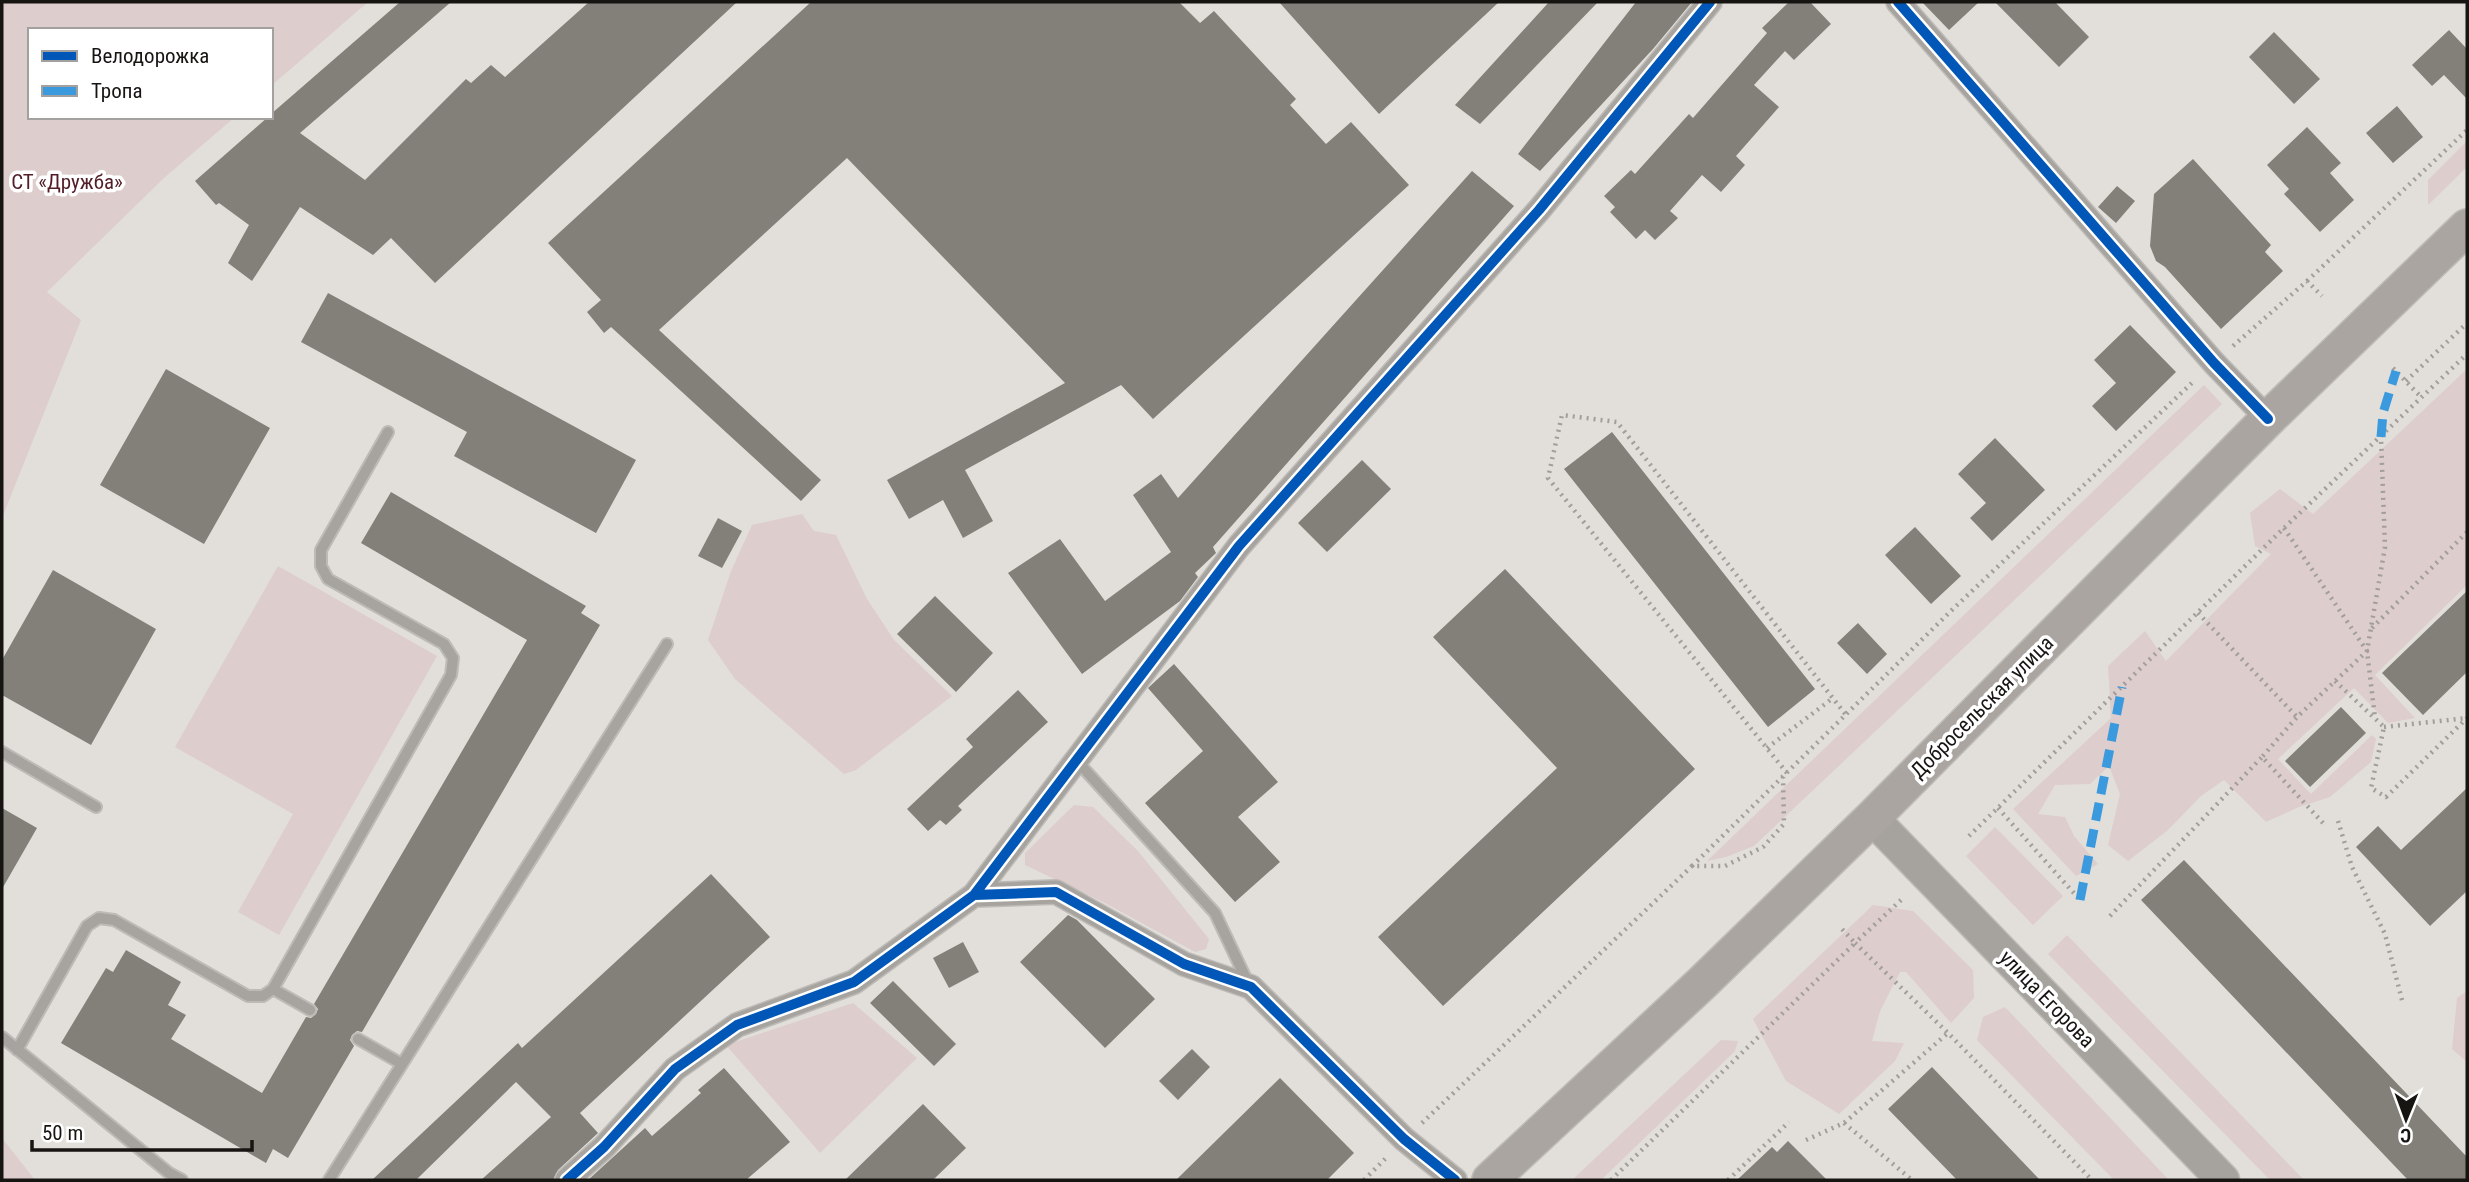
<svg xmlns="http://www.w3.org/2000/svg" width="2469" height="1182" font-family="'Roboto Condensed',sans-serif">
	<style>
		.green { fill: #ddcdcc }
		.building { fill: #828078 }
		.lines { fill: none; stroke-linecap: round; stroke-linejoin: round }
		.lane-casing { stroke: #bdbbb7; stroke-width: 14 }
		.street-casing { stroke: #bdbbb7; stroke-width: 26 }
		.secondary-casing { stroke: #bdbbb7; stroke-width: 35 }
		.primary-casing { stroke: #bdbbb7; stroke-width: 38 }
		.path { stroke: #a29e9c; stroke-width: 4.5; stroke-dasharray: 2 5; stroke-linecap: butt }
		.lane { stroke: #a7a39f; stroke-width: 10 }
		.street { stroke: #a7a39f; stroke-width: 23 }
		.secondary { stroke: #a6a29e; stroke-width: 32 }
		.primary { stroke: #aba5a1; stroke-width: 35 }
		.quiet { stroke: #3b9ade; stroke-width: 9; stroke-dasharray: 18 9; stroke-linecap: butt }
		.cycleway-casing { stroke: #fff; stroke-width: 15 }
		.cycleway { stroke: #0057b8; stroke-width: 10 }
		.labels { text-anchor: middle; stroke-width: 7; stroke-linejoin: round; paint-order: stroke }
		.park-label { font-size: 21px; fill: #521d27; stroke: #fff }
		.street-label { font-size: 21px; fill: #171512; stroke: #fff }
	</style>
	<rect width="100%" height="100%" fill="#e2dfda"/>
	<path class="green" d="M2,2h366l-97,84v-56h-241v87h205l-71,61 -117,114 34,28 -79,198z
		M2467,141v26l-39,38v-25z
		M2467,369v216l-92,90 40,43 -27,5 -34,-35 -76,71 33,35 61,-59 4,4 -5,23 -41,35 -31,10 -33,15 -42,-42 -23,16 -33,34 -40,31 -20,-16 12,-51 -11,-28 -19,18 -35,1 -17,29 27,3 9,19 24,28 -22,12 -63,-67 98,-91 -3,-52 37,-35 21,30 105,-107 -16,-8 -5,-33 30,-24 33,25z
		M2204,385l18,19 -468,442 -28,11 -19,4z
		M802,514l12,17 22,4 31,64 27,41 58,56 -96,74 -12,4 -109,-95 -27,-39 23,-69 21,-46z
		M278,566l159,90 -158,279 -41,-23 55,-98 -118,-67z
		M1074,805l19,2 45,44 71,88 -3,10 -11,3 -92,-50 -78,-37v-12z
		M1995,827l68,69 -30,29 -67,-69z
		M1873,905l40,6 60,59 1,28 -23,25 -45,-51h-6l-20,39 -8,30 32,2 -9,18 -56,53 -53,-33 -33,-62z
		M2067,935l237,245h-34l-222,-226z
		M2467,991v71l-15,-13 5,-51z
		M853,1003l64,55 -97,95 -94,-108z
		M2005,1007l164,173h-55l-137,-140 6,-23z
		M1721,1040l17,1 -3,10 -134,129h-29z
		M2,1138l33,42h-33z"/>
	<path class="building" d="M400,2h51l-151,131 65,47 101,-101 5,4 20,-18 14,12 84,-75h148l-302,281 -44,-45 -18,17 -73,-48 -48,74 -24,-18 21,-38 -30,-22 -3,2 -21,-24 73,-64h3v-3z
		M811,2h368l21,21 14,-12 82,88 -6,6 36,39 25,-22 58,63 -256,234 -32,-34 -156,85 28,51 -30,17 -20,-38 -34,19 -22,-39 178,-97 -218,-225 -188,172 162,150 -20,21 -190,-174 -7,6 -17,-21 14,-12 -53,-57z
		M1279,2h220l-120,112z
		M1549,2h49l-118,122 -25,-19z
		M1636,2h56l-39,47 -113,122 -22,-17z
		M1789,2h21l21,22 -37,36 -9,-9 -31,34 25,22 -43,49 9,9 -24,27 -19,-17 -32,36 8,7 -23,22 -10,-10 -9,9 -26,-27 5,-5 -11,-11 27,-26 4,4 54,-60 4,4 74,-85 -5,-5z
		M1922,2h57l-30,28z
		M1995,2h60l34,35 -30,30z
		M2449,30l18,19v50l-23,-24 -12,11 -20,-21z
		M2274,32l46,47 -26,25 -45,-47z
		M2397,106l26,31 -30,26 -27,-30z
		M2307,127l34,36 -11,10 24,27 -34,32 -36,-38 5,-5 -22,-24z
		M2193,159l78,86 -6,7 18,19 -62,58 -56,-62 -9,-6 -6,-15 4,-52z
		M1472,171l42,35 -301,341 3,6 -21,20 3,4 -18,24 -98,73 -74,-101 52,-34 45,62 66,-49 -38,-57 28,-21 17,24z
		M2117,186l18,15 -19,22 -18,-16z
		M328,293l308,167 -40,73 -142,-77 13,-24 -166,-90z
		M2130,325l46,47 -60,59 -24,-25 24,-23 -22,-23z
		M166,369l104,59 -66,116 -104,-59z
		M1612,432l203,257 -47,38 -204,-258z
		M1995,438l50,52 -53,51 -22,-23 16,-15 -28,-29z
		M1362,460l29,29 -64,63 -29,-29z
		M391,492l195,114 -5,7 19,12 -238,407 -5,-1 -5,4 -2,5 4,6 -66,112 -15,-9 -7,14 -205,-120 45,-75 7,4 13,-22 55,32 -13,23 18,10 -15,24 91,54 44,-76 5,1 5,-4 2,-5 -4,-5 213,-364 -166,-97z
		M718,518l24,13 -20,37 -24,-12z
		M1915,527l46,49 -30,28 -46,-49z
		M1505,569l190,200 -252,237 -65,-69 179,-169 -124,-131z
		M53,570l103,59 -65,116 -89,-50v-35z
		M2467,591v81l-44,43 -41,-42z
		M935,596l58,57 -37,39 -59,-58z
		M1858,623l29,31 -20,20 -30,-31z
		M1174,664l104,118 -40,35 42,45 -45,40 -90,-99 58,-52 -55,-63z
		M1018,690l30,32 -90,84 4,4 -16,15 -6,-5 -12,11 -21,-22 66,-62 -7,-8z
		M2341,707l25,26 -56,54 -25,-26z
		M2467,788v103l-37,35 -74,-79 22,-21 23,24z
		M2,808l35,20 -35,61z
		M2184,860l283,297v23h-59l-267,-280z
		M711,874l59,63 -190,176 18,20 -40,37 -5,10h-72l70,-63 -35,-35 -100,98h-44l146,-137 4,5z
		M1068,915l9,5 78,79 -50,49 -85,-86z
		M963,942l16,30 -30,16 -16,-30z
		M893,981l63,63 -22,22 -64,-63z
		M1192,1049l18,18 -32,33 -19,-19z
		M1932,1067l108,113h-83l-69,-71z
		M724,1068l66,74 -44,38h-158l57,-52 7,8 49,-43 -3,-3z
		M1280,1078l74,75 -27,27h-151z
		M923,1104l43,44 -33,32h-88z
		M1788,1141l39,39h-90l35,-33 5,5z"/>
	<g class="lines">
		<defs>
			<path id="lane" d="M2,752l94,55
				M1076,760l139,153 34,72
				M273,989l37,21
				M2,1037l167,136 13,7
				M358,1039l44,25
				M17,1050l70,-124 12,-8 15,2 134,76h15l10,-7 178,-314 2,-17 -9,-14 -116,-65 -7,-13v-16l67,-118
				M329,1180l338,-536"/>
			<path id="street" d="M1898,2l316,361 54,56
				M974,895l265,-349 300,-336 171,-208
				M567,1180l37,-33 71,-78 62,-44 117,-43 120,-87 82,-3 128,72 67,23 153,152 51,41"/>
			<path id="secondary" d="M1872,818l351,362"/>
			<path id="primary" d="M1490,1180l211,-196 171,-166 396,-399 199,-192"/>
		</defs>
		<use href="#lane" class="lane-casing"/>
		<use href="#street" class="street-casing"/>
		<use href="#secondary" class="secondary-casing"/>
		<use href="#primary" class="primary-casing"/>
		<path class="path" d="M2307,281l160,-151
			M2233,346l74,-65 15,15
			M2393,368l28,29
			M2406,381l61,-58
			M2284,528l83,123 8,67
			M2198,613l99,104
			M2372,628l95,-96
			M2335,681l49,46 -13,61 15,9 81,-79
			M2384,727l83,-9
			M1767,748l66,-50
			M1787,773l-239,-295 14,-63 55,7 229,293
			M1998,808l82,92
			M2338,821l14,46 33,67 18,70
			M2323,823l-61,-66 35,-40 70,-66 18,-104 -4,-109
			M1969,836l315,-308 183,-174
			M1692,866l262,-258 241,-228
			M1901,900l-46,43 93,90 144,147
			M2110,916l152,-159
			M1422,1123l270,-257h33l38,-19 21,-23 -1,-47
			M1844,1123l68,57
			M1806,1140l38,-17 104,-90
			M1364,1180l24,-24
			M1611,1180l244,-237 -14,-15
			M1728,1180l61,-58"/>
		<use href="#lane" class="lane"/>
		<use href="#street" class="street"/>
		<use href="#secondary" class="secondary"/>
		<use href="#primary" class="primary"/>
		<path class="quiet" d="M2381,437l2,-24 13,-42
			M2080,900l42,-213"/>
		<defs>
			<path id="cycleway" d="M1898,2l316,361 54,56
				M974,895l265,-349 300,-336 171,-208
				M567,1180l37,-33 71,-78 62,-44 117,-43 120,-87 82,-3 128,72 67,23 153,152 51,41"/>
		</defs>
		<use href="#cycleway" class="cycleway-casing"/>
		<use href="#cycleway" class="cycleway"/>
	</g>
	<g class="labels">
		<g class="park-label">
			<text x="67" y="189">СТ «Дружба»</text>
		</g>
		<g class="street-label">
			<text transform="translate(1982 707) rotate(-45)" y="7">Добросельская улица</text>
			<text transform="translate(2047 999) rotate(46)" y="7">улица Егорова</text>
		</g>
	</g>
	<rect width="2469" height="1182" fill="none" stroke="#171512" stroke-width="7"/>
	<rect x="28" y="28" width="245" height="91" fill="#ffffff" stroke="#a2a1a0" stroke-width="2"/>
	<rect x="42" y="51" width="35" height="10" fill="#0057b8" stroke="#a2a1a0" stroke-width="2"/>
	<text x="91" y="63" font-size="21" fill="#171512">Велодорожка</text>
	<rect x="42" y="86" width="35" height="10" fill="#3b9ade" stroke="#a2a1a0" stroke-width="2"/>
	<text x="91" y="98" font-size="21" fill="#171512">Тропа</text>
	<g transform="translate(2406 1119) rotate(181)" stroke="#ffffff" stroke-width="5" paint-order="stroke">
	<path d="M0-5L12 26L0 18L-12 26Z" fill="#171512"/>
	<text y="-10" font-size="19" font-weight="bold" text-anchor="middle" fill="#171512">С</text>
	</g>
	<path d="M32 1140v10h220v-10" fill="none" stroke="#171512" stroke-width="3.5"/>
	<text x="42" y="1140" font-size="21" fill="#171512" stroke="#ffffff" stroke-width="5" paint-order="stroke">50 m</text>
</svg>
